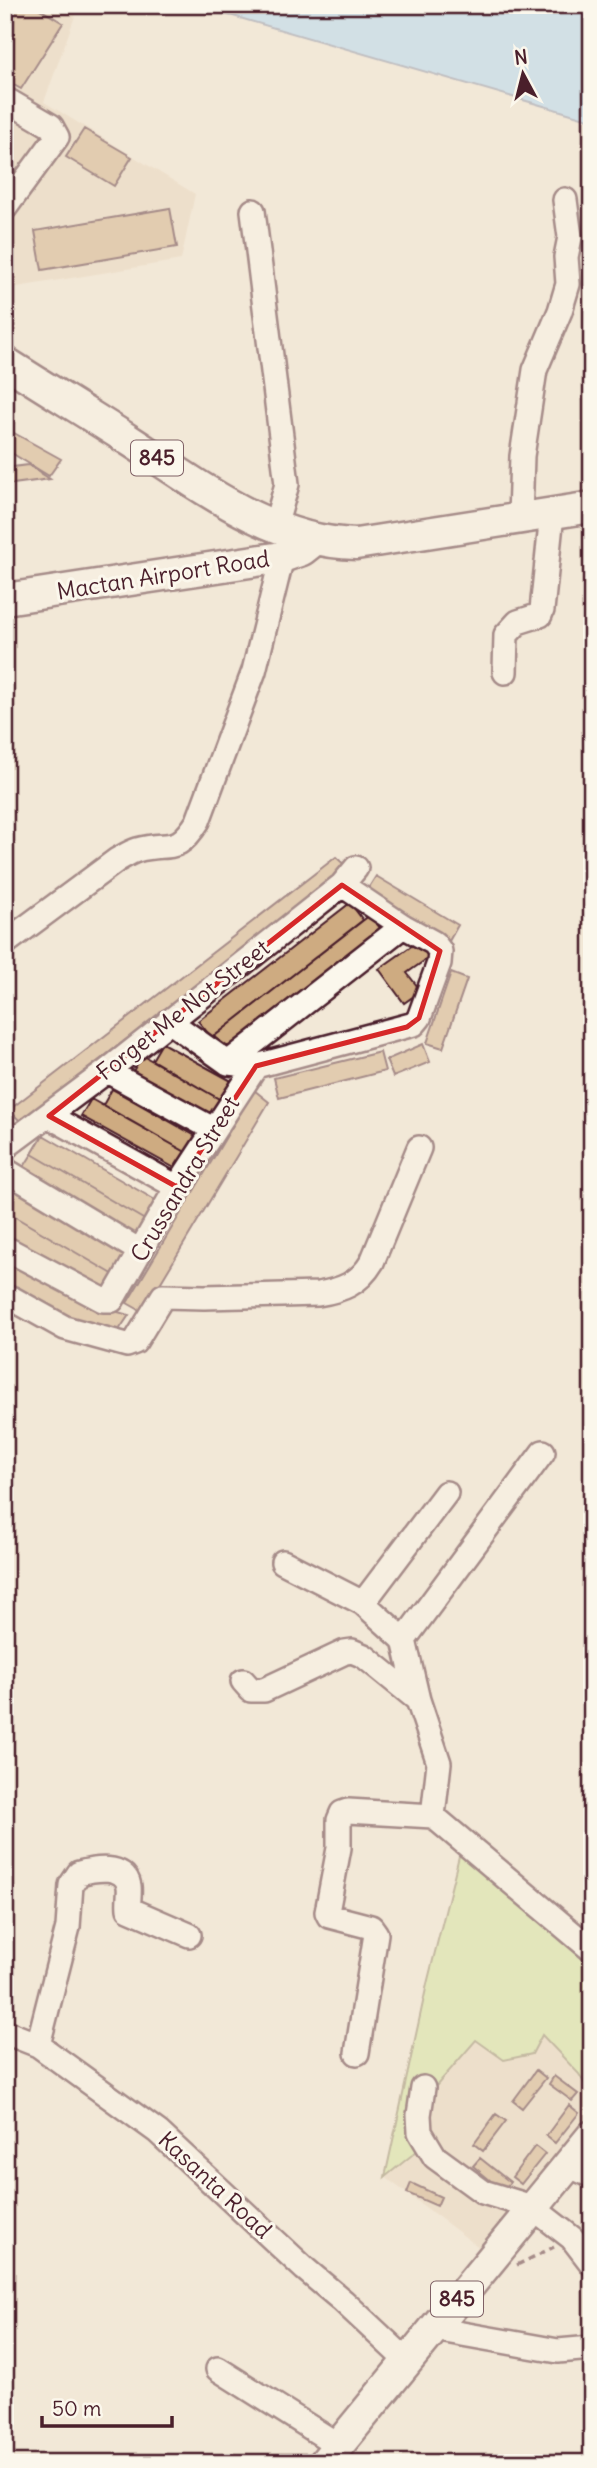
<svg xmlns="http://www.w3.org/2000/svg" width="597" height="2468" font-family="Delius,sans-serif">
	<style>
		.built { fill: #e7d6bd }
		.green { fill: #d0e59a; stroke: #8d8262; stroke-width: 2 }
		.water { fill: #abd7f7; stroke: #848da5; stroke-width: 2 }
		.building { fill: #ceab81; stroke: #4a1f2b; stroke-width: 2 }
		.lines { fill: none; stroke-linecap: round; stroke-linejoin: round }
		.minor-casing { stroke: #4a1f2b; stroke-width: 28 }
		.major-casing { stroke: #4a1f2b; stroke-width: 35 }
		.path { stroke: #4a1f2b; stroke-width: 3.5; stroke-dasharray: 7 5; stroke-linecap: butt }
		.minor { stroke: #fbf7ec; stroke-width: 23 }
		.major { stroke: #fbf7ec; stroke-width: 30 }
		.marked { fill: none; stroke: #d62828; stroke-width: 5; stroke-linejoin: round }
		.labels { text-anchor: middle; stroke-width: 6; stroke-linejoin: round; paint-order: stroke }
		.shield { fill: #fbf7ec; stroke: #7f6065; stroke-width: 2 }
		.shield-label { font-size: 21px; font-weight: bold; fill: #4a1f2b }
		.street-label { font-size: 23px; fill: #4a1f2b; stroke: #fbf7ec }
	</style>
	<rect width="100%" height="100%" fill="#f2e8d7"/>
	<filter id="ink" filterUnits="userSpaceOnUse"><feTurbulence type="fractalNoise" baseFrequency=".0143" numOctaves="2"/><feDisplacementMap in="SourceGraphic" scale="14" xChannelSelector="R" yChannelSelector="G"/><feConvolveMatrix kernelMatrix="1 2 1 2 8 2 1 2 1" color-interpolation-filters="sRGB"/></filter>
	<g filter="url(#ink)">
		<path class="built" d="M5,5h74l-35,97 151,92 -14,66 -176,29z
			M460,1852l132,109v164l-108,126 -99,-74 42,-193z"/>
		<path class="green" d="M460,1852l132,109v135l-13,-22 -37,-39 -10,19 -28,6 -28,-20 -66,76 23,22 -48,39 42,-193z"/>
		<path class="water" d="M176,5h416v115l-359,-104z"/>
		<path class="building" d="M5,5h28l30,18 -42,66 -16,-9z
			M84,129l48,28 -18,29 -48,-29z
			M170,208l7,39 -135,23 -7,-39z
			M5,428l56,31 -12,17 -44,-27z
			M28,465l22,14 -45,6v-17z
			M336,857l13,12 -329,252 -11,-11z
			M376,876l82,49 -9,16 -83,-49z
			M350,903l13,17 -151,118 -14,-17z
			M370,915l13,17 -158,122 -13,-16z
			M420,940l11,16 -24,17 14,18 -17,12 -25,-34z
			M451,973l16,6 -24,69 -16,-5z
			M162,1043l75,41 -11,19 -74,-43z
			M423,1044l7,18 -37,15 -7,-17z
			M380,1052l5,19 -106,27 -5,-20z
			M142,1055l84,48 -10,18 -84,-48z
			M112,1089l87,49 -10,16 -86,-49z
			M254,1090l15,12 -126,210 -16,-9z
			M91,1099l98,55 -9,17 -99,-55z
			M43,1135l119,69 -12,19 -118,-69z
			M32,1154l118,69 -11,19 -119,-69z
			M5,1185l123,71 -12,20 -111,-65z
			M5,1211l111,65 -11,20 -100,-58z
			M5,1258l77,44 47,13 -14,21 -50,-11 -60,-35z
			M536,2070l10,8 -24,30 -9,-7z
			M554,2076l24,18 -6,7 -23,-17z
			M569,2105l10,8 -24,30 -9,-7z
			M496,2114l10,7 -23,30 -9,-7z
			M535,2146l10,8 -24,30 -9,-7z
			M480,2158l30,24 -7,9 -30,-25z
			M411,2183l30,14 -4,9 -30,-13z"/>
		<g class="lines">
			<defs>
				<path id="minor" d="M5,99l46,27 6,11 -52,71
					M253,211l34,273 -12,43
					M520,517l2,-61 13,-86 25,-59 8,-27 -2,-27 4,-20 -5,-37
					M505,672l1,-37 12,-13 22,-7 2,-5 10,-96
					M5,943l112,-83c6,-3 13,-8 20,-10 33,-9 39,6 61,-29l56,-150 28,-114
					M169,1021l59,42 28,3 158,-42 5,-6 20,-55 1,-12 -6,-8 -31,-17 -61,-41
					M228,1063l175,-137
					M107,1071l106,58
					M49,1116l128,71
					M5,1147l102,-76 235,-186 14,-17
					M5,1170l135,81
					M5,1248l98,52h9l65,-113 79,-121
					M5,1298l8,1 52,29 62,17 8,-3 28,-46 41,1 114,-3c24,-4 41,-10 54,-32l47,-114
					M283,1562l80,41
					M404,1640l139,-188
					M243,1681l8,9h13l81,-38 7,-1 12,5 54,44
					M433,1816l6,-53 -21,-63 -14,-60 -41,-37 83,-110
					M5,2032l33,13 120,87 147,137 38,32 65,61
					M38,2045l30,-118 3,-42 8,-12c15,-4 46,-10 50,13 1,7 -1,15 0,23l60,26
					M357,2053l19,-119 -5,-7 -42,-11 -2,-4 12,-64v-28l3,-7 6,-2 85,5 159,134
					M423,2088l-4,27 1,17 15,25 48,35 49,15 40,31 20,26
					M568,2165l24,11
					M434,2329l124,22 34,-3
					M218,2369l120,76"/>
				<path id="major" d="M5,362c42,27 85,53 127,80 68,44 139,100 224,102l236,-37
					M5,599l277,-42 20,-7 14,-11
					M324,2463l268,-327"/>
			</defs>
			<use href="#minor" class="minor-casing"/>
			<use href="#major" class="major-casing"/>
			<path class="path" d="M517,2265l37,-18"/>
			<use href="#minor" class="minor"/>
			<use href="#major" class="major"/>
		</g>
	</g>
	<path d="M0 0H597V2468H0ZM342,885l98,66 -21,67 -12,9 -151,39 -79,121 -128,-71z" fill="#f2e8d7" fill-opacity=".55" fill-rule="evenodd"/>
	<path class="marked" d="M342,885l98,66 -21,67 -12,9 -151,39 -79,121 -128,-71z"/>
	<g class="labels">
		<g class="shield">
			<rect x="131" y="440.5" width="52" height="35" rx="5"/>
			<rect x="431" y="2281.5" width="52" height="35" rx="5"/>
		</g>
		<g class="shield-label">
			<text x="157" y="465">845</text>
			<text x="457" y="2306">845</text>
		</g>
		<g class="street-label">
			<text transform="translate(163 575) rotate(-9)" y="8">Mactan Airport Road</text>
			<text transform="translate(183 1010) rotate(-38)" y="8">Forget Me Not Street</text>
			<text transform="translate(185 1179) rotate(-59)" y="8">Crussandra Street</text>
			<text transform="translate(215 2185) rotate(43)" y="8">Kasanta Road</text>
		</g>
	</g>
	<rect width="597" height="2468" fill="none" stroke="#fbf7ec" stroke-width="28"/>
	<rect x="14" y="14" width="569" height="2440" fill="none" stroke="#4a1f2b" stroke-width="2.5" filter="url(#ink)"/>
	<g transform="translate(523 74) rotate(353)" stroke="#fbf7ec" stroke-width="5" paint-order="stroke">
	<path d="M0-5L12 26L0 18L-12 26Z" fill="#4a1f2b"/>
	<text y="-10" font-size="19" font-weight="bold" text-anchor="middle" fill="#4a1f2b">N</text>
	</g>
	<path d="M42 2416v10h130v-10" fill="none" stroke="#4a1f2b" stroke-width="3.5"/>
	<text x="52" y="2416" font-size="21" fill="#4a1f2b" stroke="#fbf7ec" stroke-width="5" paint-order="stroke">50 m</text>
</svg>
